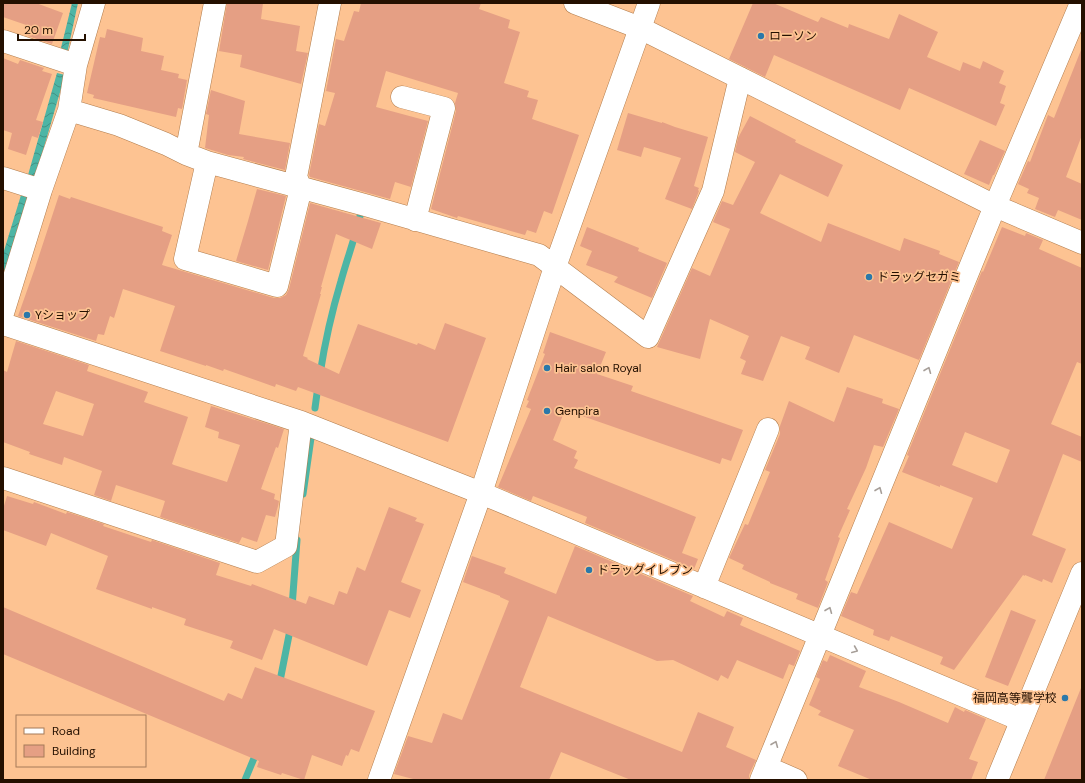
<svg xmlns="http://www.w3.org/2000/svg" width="1085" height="783" font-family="'DM Sans','Noto Sans JP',sans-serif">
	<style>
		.water { fill: url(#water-waves) }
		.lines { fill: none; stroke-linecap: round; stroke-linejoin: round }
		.stream { stroke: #4db5a5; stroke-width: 7 }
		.building { fill: #e59f84; fill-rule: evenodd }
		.minor-casing { stroke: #b27d4d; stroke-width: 23 }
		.minor { stroke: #fff; stroke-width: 22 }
		.oneway { stroke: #a79f99 }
		.poi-dot { fill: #2a78aa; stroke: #fdc392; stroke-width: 1.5 }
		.labels { text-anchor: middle; stroke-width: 3.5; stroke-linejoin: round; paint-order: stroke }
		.poi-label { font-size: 12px; fill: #241000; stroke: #fdc392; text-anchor: start }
	</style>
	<defs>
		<pattern id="water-waves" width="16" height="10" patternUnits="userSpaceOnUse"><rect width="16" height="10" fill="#4db5a5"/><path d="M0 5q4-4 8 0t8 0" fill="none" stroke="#409284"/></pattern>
	</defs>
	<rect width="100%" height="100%" fill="#fdc392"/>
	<path class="water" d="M72,3h6l-11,51 -7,-2z
		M57,73l8,2 -30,103 -7,-3z
		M21,195l7,2 -25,80v-23z"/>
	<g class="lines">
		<path class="stream" d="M320,374c5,-32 12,-63 21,-93 6,-22 14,-43 19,-65
			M315,408l3,-22
			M303,494l8,-56
			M292,607l5,-67
			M279,686l12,-61
			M245,780l12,-29"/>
	</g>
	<path class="building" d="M3,3h33l27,10 -11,31 -24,-8 4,-9 -29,-10z
		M227,3h36l-2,16 39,7 -4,25 12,2 -7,31 -61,-17 2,-12 -23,-4z
		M361,3h120l-2,6 31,11 -2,8 12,4 -16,51 25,8 -2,6 11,3 -6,19 47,16 -27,79 -8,-3 -8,22 -9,-3 -2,5 -67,-19 -1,2 -26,-9 25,-98 -1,-8 3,-10 -72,-22 -10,36 52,14 -17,66 -16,-5 -5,17 -80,-22 -1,-2 10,-51 6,2 10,-33 -9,-2 10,-52 8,2 10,-30 5,1z
		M753,3h20l45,19 3,-5 27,11 1,-4 40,15 10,-25 39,18 -11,25 33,14 3,-9 17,7 3,-8 21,10 -5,12 7,3 -6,17 5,2 -9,21 -87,-38 -9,22 -126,-55 -9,22 -36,-18z
		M107,29l36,9 -2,13 23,5 -3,14 18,4 -1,4 9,2 -5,29 -4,-1 -2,9 -83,-19 1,-3 -7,-2 13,-56 5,1z
		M1081,50h1v85l-16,42 16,7v36l-24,-10 -3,7 -20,-8 4,-11 -12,-5 2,-4 -11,-5 10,-23 2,1 18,-47 6,3z
		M3,58l15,6 2,-4 24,8 -2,3 10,3 -16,46 7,2 -5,16 -6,-2 -6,19 -18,-6 4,-16 -9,-3z
		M211,90l34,11 -6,33 51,9 -5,27 -42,-11 1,-2 -16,-2 -23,-7 4,-33 -3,-1z
		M628,113l34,10v-1l13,5 33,10 -14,49 5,2 -1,2 1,1 -7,18 -27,-10 16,-41 -37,-11 -3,10 -24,-7z
		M750,116l46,24 -1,2 48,23 -15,32 -48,-23 -20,39 61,29 7,-19 72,28 4,-13 36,13 -1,3 20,8 -40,98 -65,-25 -15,38 -34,-14 5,-12 -29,-11 -18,45 -22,-7 5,-13 -6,-3 9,-22 -39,-17 -10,40 -43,-12 35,-79 18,8 20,-47 -17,-7 9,-21 11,4 22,-43 -20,-10 3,-14z
		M980,140l25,11 -11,24h-1l-4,10 -25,-11z
		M257,189l29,7 -18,74 -32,-9 12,-40z
		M59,195l11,4 1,-2 92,30 -1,4 10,4 -10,30 112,33h6l6,-3 3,-6 21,-86 71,20 -9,26 -36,-15 -15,53h1l-2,7h1l-18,62 5,2 -1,1 32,15 19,-50 59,21 1,-2 17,7 10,-27 41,15 -38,104 -150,-55 -2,4 -20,-7 -1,3 -51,-18 -1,2 -17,-6v1l-46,-15 15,-45 -52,-17 -9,29 -4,-2 -6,19 -6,-1 -2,7 -78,-25 17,-48z
		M587,227l52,21 -1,3 29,12 -15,35 -38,-16 4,-5 -32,-12 6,-14 -12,-5z
		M1002,227l23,9 1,-3 17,7 -4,9 43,19v96l-5,-2 -26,62 31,13v25l-19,-8 -31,81 34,14 -14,34 -9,-4 -1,3 -17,-7v1l-2,-1 -69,95 -14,-6 3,-7 -52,-21 -2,5 -16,-6 1,-5 -33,-14 10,-24 6,2 32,-72 63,27 21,-51 -33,-13v2l-38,-15 7,-16 -2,-1 75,-184 1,1zM965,432l45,18 -13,33 -45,-18z
		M550,332l56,20 -9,22 36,12 -2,5 112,39 -12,31 -9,-3 -2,6 -155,-54 -12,30 24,11 -3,7 4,2 -4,8 122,49 -14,36 16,6 -4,10 -109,-46 2,-6 -54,-21 -2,5 -33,-14 33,-78 -5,-2 3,-6 -2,-1 18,-46 -2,-1z
		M16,341l73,24 -2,6 61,21 -4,10 44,15 -16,47 2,1 53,17 13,-37 -22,-7 1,-6 -14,-5 6,-21 73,23 -6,19 -2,-1 -15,42 14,5 -1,5 5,2 -1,5 -3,11 -9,-2 -9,27 -15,-5 -3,6 -79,-26 5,-16 -49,-16 -5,16 -17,-6 8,-24 -38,-14 -2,8 -33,-11 1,-2 -27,-10v-72l4,2zM56,391l38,13 -11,32 -40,-12z
		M847,387l36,12 -1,4 17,6 -16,38 -9,-2 -8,23 -19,41 3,1 -12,27 2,1 -15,42 3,2 -10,26 -22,-9 2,-5 -28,-11v-1l-28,-13 2,-4 -15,-7 16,-34 3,1 22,-53 -5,-2 15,-36v-8l9,-25 45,21z
		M7,496l26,8 1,-2 32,12 1,-2 37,12 -1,2 48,16 1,-2 68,23 -4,12 35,11 1,-2 54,20 3,-8 25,9 5,-14 8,3 10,-27 8,4 24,-64 28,11 -2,3 9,3 -23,58 20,8 -11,28 -21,-8 -22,56 -93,-37 -12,31 -32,-12 3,-7 -49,-16 2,-6 -34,-12v2l-56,-20 12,-33 -57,-23 -5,13 -43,-16v-21z
		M575,546l118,50 -3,5 34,16 3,-6 16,7 -3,7 60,26 -6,15 -5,-2 -6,15 -46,-19 -9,19 -7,-4 -3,6 -45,-21 -16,1 -109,-45 -28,71 162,65 16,-40 36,15 -8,20 30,13 -7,15v5h-118l-70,-28 -12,28h-132l-23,-6 14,-38 24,7 11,-30 19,7 47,-119 -9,-4v-1l-37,-14 9,-26 34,12 -2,5 52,21z
		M3,607l221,94 4,-8 14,6 13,-32 120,44 -16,41 -8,-3 -3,7 -2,-1 -4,11 -30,-11 -8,25 -22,-7 -1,2 -24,-8 2,-6 -256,-107z
		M1011,610l25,10 -28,66 -23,-9z
		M830,655l36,16 -7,16 40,15 49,21 7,-16 9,5 1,-2 21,9 -17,40 9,3 -7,18h-99l-34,-14 16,-36 -36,-15 3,-4 -12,-6 11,-26 -4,-2 7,-17 4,2z
		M1081,688h1v92h-38z"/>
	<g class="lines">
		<defs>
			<path id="minor" d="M575,3l65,25 355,178 87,37
				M3,41l73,24
				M402,97l42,11 -29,112
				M69,110l50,15 47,19 20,10 29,-151
				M186,154l21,8 158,43 174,50 109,82 65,-146 27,-113
				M207,162l-22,97 92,27 24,-98 -5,-11 34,-174
				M3,178l38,12
				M3,313l38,-123 28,-80 7,-45 18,-62
				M3,324l298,98 180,71 540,227
				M3,478l254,84 29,-16 15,-124
				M704,587l64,-158
				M766,767l30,13
				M379,780l102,-287 74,-226 94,-264
				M761,780l234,-574 86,-203
				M997,780l85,-207"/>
		</defs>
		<use href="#minor" class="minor-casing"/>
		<use href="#minor" class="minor"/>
	</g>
	<defs><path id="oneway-chevron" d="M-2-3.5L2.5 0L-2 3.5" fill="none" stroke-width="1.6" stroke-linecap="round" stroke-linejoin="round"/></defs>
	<g class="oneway">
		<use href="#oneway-chevron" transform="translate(928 370) rotate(-68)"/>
		<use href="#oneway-chevron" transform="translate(879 490) rotate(-68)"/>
		<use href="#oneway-chevron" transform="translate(829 610) rotate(-68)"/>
		<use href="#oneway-chevron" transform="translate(855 650) rotate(23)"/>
		<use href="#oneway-chevron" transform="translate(775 744) rotate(-68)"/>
	</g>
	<g class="poi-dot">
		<circle cx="761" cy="36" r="4"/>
		<circle cx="869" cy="277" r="4"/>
		<circle cx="27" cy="315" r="4"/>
		<circle cx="547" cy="368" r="4"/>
		<circle cx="547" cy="411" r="4"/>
		<circle cx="589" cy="570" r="4"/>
		<circle cx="1065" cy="698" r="4"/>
	</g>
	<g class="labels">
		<g class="poi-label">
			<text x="769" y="40">ローソン</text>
			<text x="877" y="281">ドラッグセガミ</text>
			<text x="35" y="319">Yショップ</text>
			<text x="555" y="372">Hair salon Royal</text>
			<text x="555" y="415">Genpira</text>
			<text x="597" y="574">ドラッグイレブン</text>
			<text x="1057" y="702" text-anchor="end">福岡高等聾学校</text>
		</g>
	</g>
	<rect width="1085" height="783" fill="none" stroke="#241000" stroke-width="8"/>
	<rect x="16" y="715" width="130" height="52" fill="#fdc392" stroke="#a67b58"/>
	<rect x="24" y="728" width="20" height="6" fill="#ffffff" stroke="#a67b58"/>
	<text x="52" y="735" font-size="12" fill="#241000">Road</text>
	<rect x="24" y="745" width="20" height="12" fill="#e59f84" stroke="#a67b58"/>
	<text x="52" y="755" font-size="12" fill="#241000">Building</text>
	<path d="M18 34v6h67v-6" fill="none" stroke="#241000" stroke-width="2"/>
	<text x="24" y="34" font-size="12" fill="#241000" stroke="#fdc392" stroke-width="3" paint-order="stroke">20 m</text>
</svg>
